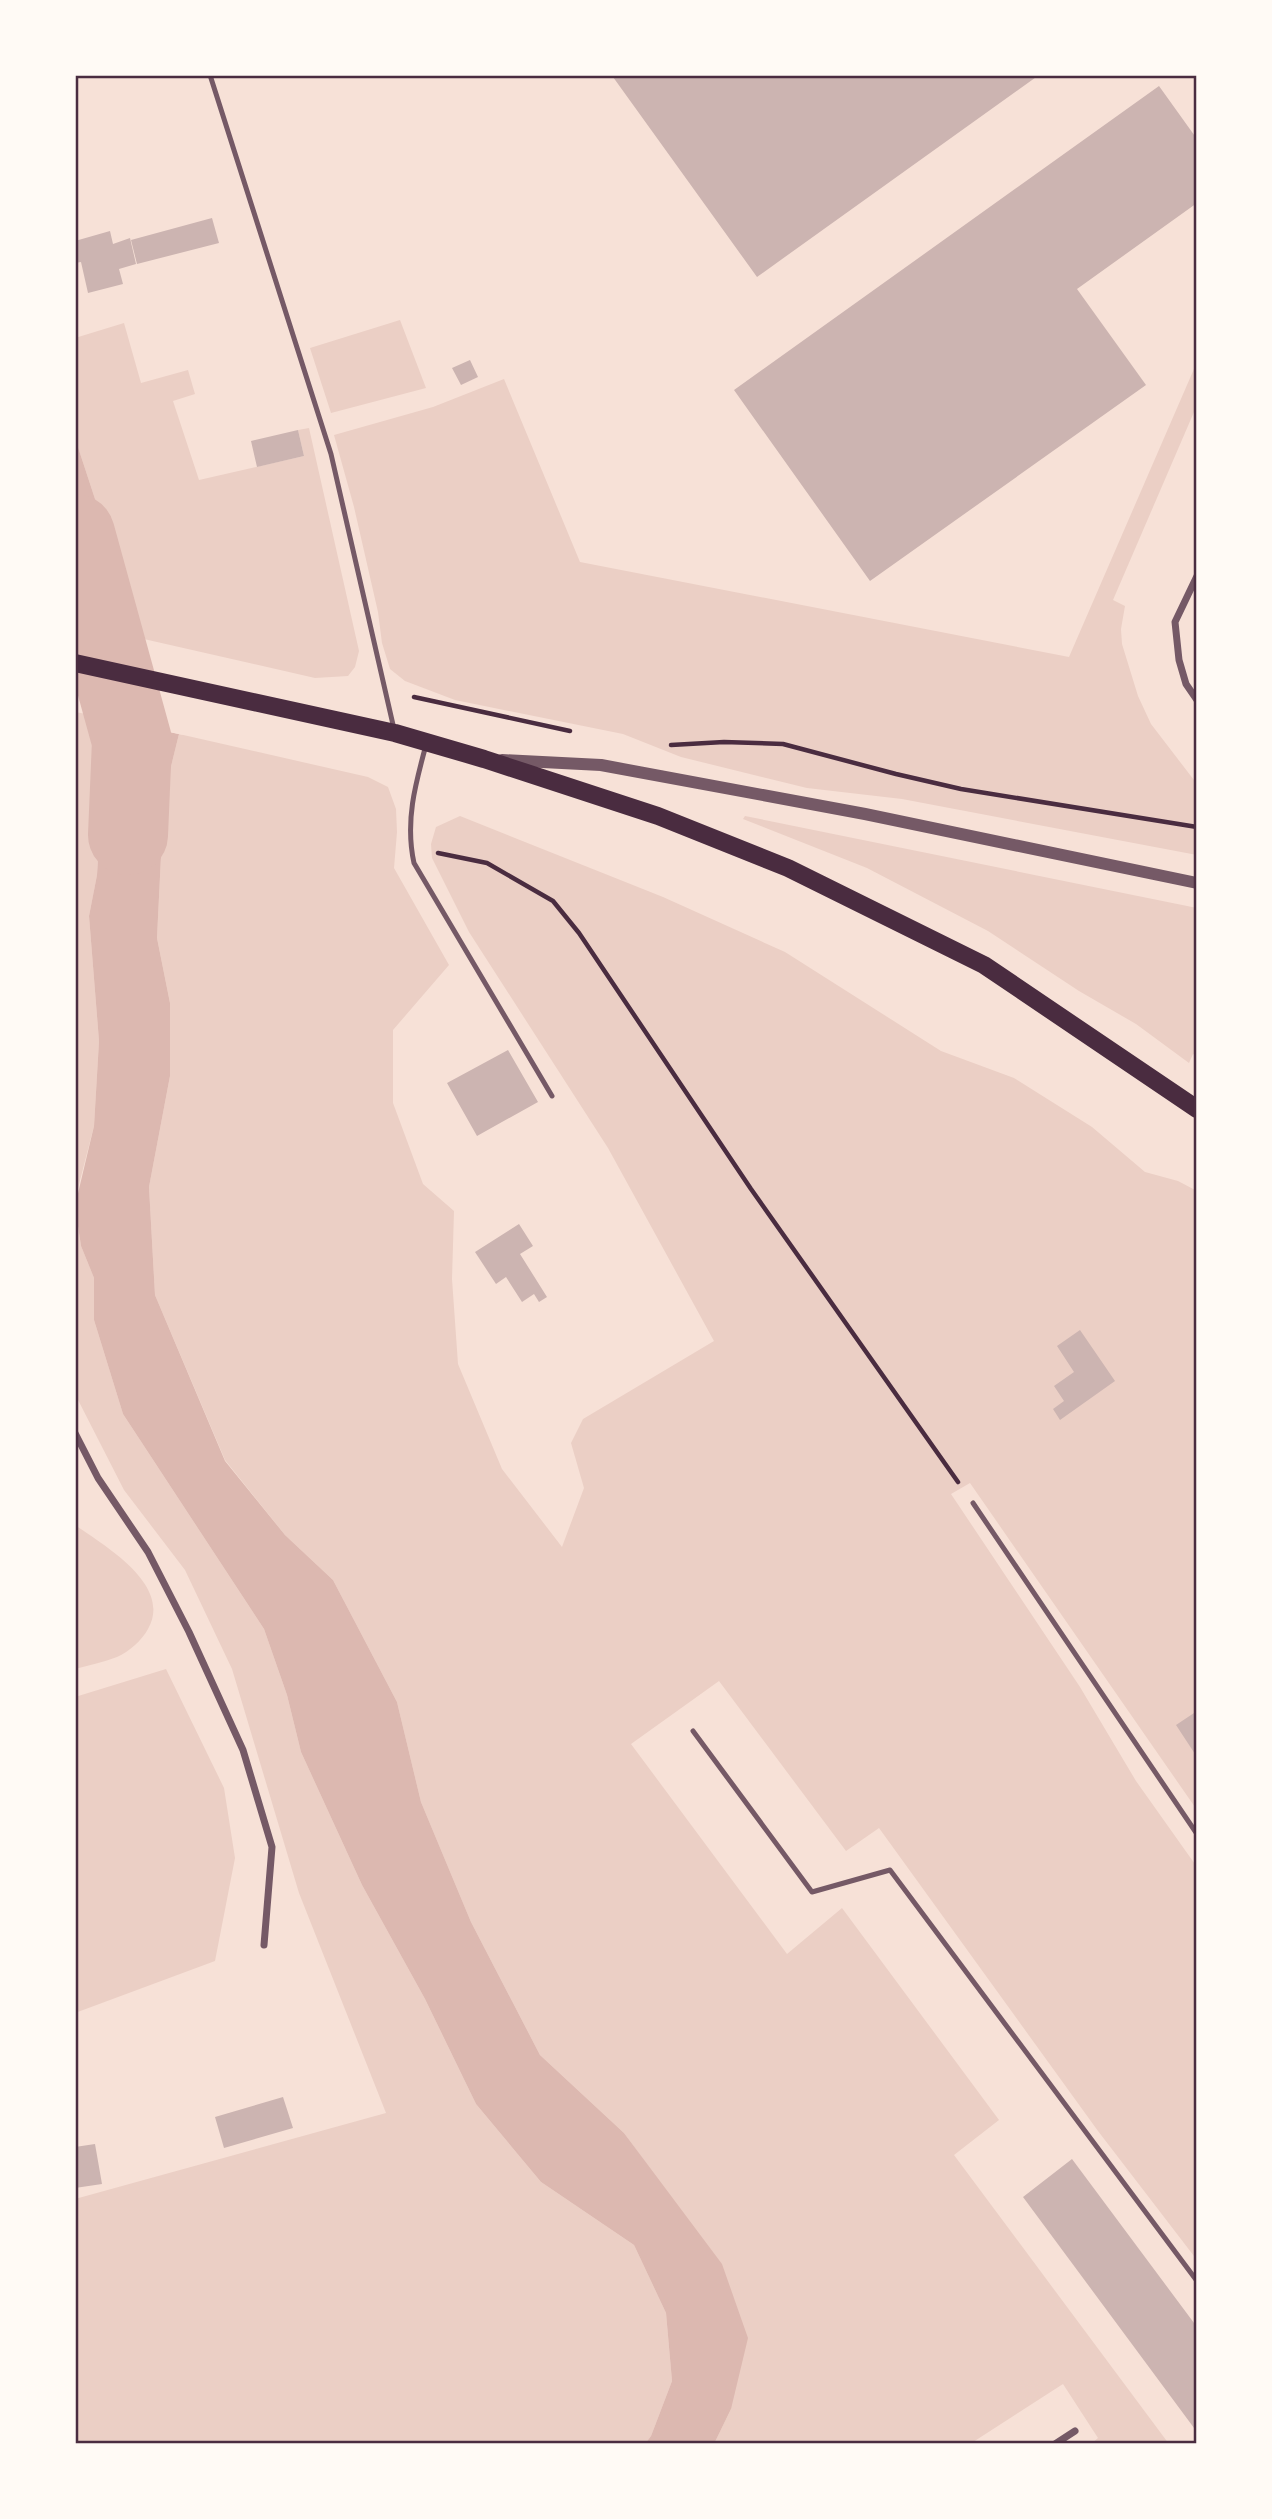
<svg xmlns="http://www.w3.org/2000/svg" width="1272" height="2519" font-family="'Exo 2',sans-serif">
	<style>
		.green { fill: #ebcfc5 }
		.water { fill: #dcb8b0 }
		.pier { fill: #f7e1d7 }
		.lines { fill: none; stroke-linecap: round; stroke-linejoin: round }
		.river { stroke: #dcb8b0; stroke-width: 80 }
		.building { fill: #ccb4b1 }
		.path { stroke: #4a2c40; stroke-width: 4.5 }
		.service { stroke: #755966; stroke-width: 5 }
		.minor { stroke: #755966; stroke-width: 7 }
		.tertiary { stroke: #755966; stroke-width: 12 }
		.primary { stroke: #4a2c40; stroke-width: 18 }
		.neatline { fill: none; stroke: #4a2c40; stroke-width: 2.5 }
	</style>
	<rect width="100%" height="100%" fill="#f7e1d7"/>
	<path class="green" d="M400,320l26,68 -95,25 -21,-65z
		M124,323l17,60 47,-13 7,24 -22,7 26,79 105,-24 -6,-26 11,-2 50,223 -4,16 -7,9 -33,2 -180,-41 -39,-135 -21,-64v-100z
		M1197,362v43l-84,195 12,6 -4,23 1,15 16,52 13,28 46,60v71l-295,-56 -95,-11 -126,-31 -58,-23 -168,-34 -50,-19 -15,-12 -8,-26 -4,-31 -24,-105 -20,-72 99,-28 71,-28 76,183 489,95z
		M75,712l17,3 10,80 -5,80 -8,41 10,125 -5,85 -19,74z
		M179,734l189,43 20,10 8,22 1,23 -3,36 55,97 -56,65v73l30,81 31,27 -2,68 6,85 44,105 60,78 22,-59 -13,-45 12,-24 131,-78 -106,-193 -139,-216 -37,-74 -1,-14 5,-17 24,-11 203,81 122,55 156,99 73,27 78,49 53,45 33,9 19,10v619l-227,-327 -19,11 129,193 56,94 61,86v393l-99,-129 -219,-303 -33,23 -127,-170 -88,63 156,210 55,-46 157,212 -45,35 215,289h-78l7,-6 -35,-54 -93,60h-256l17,-35 -64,-217 -43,-59 -84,-78 -69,-133 -50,-120 -24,-100 -64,-122 -48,-45 -60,-75 -70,-165 -6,-108 21,-111v-73l-13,-65 7,-143z
		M745,816l452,92v148l-4,-2 -4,9 -53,-39 -57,-33 -91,-60 -121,-63 -124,-49z
		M75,1206l6,40 13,32v42l29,94 141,215 23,66 14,57 61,133 63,114 51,105 65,78 93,63 32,68 6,68 -21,55 -6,8h-570v-245l311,-86 -87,-220 -67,-224 -47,-99 -61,-80 -49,-96z
		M75,1525c30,21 98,60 73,104 -6,11 -19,23 -31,28 -13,5 -28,8 -42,12z
		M166,1669l58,119 11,70 -20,103 -140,52v-316z"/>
	<path class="water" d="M75,438l21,64 39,135 -60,-13z
		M92,715l87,19 -15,61 -7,143 13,65v73l-21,111 6,108 70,166 60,74 48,45 64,122 24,100 50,120 69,133 84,78 98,131 26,74 -17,71 -17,35h-69l6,-8 21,-55 -6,-68 -32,-68 -93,-63 -65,-78 -51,-105 -63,-114 -61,-133 -14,-57 -23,-66 -141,-215 -29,-94v-42l-13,-32 -6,-40 19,-80 5,-85 -10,-125 8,-41 5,-80z"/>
	<path class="pier" d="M75,624l60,13 3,1 -3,2 -60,-12z
		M92,712l88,19 3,4 -94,-20z"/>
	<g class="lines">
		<path class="river" d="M75,534l57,207 -4,94"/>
	</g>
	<path class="building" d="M616,75h423l-282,202 -144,-200z
		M1159,86l38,53v64l-120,86 69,96 -276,196 -136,-191z
		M212,218l7,25 -82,21 -6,-24z
		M110,231l3,13 17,-6 6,26 -17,5 4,15 -35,9 -7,-31 -6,1v-22z
		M470,360l8,17 -17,8 -9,-17z
		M298,430l6,26 -47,11 -6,-26z
		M508,1050l30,52 -61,34 -30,-53z
		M519,1224l14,22 -13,8 27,43 -8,5 -5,-8 -12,8 -16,-25 -10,7 -21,-32z
		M1080,1330l35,51 -55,39 -7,-11 11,-8 -10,-15 20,-14 -17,-26z
		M1197,1711v46l-21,-32z
		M283,2097l10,31 -69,20 -9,-31z
		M95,2144l7,40 -27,4v-41z
		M1072,2159l125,168v105l-174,-235z"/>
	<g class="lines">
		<path class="path" d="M414,697l156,34
			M671,745l53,-3 59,2 113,30 65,15 236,38
			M438,853l49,10 66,38 26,32 172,256 207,293"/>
		<path class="service" d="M210,75l121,379 63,275
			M426,745c-11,40 -21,77 -12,118l138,233
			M973,1503l224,331
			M693,1731l119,161 78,-22 307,411"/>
		<path class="minor" d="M1197,576l-22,46 4,38 7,24 11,16
			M75,1433l23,45 50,74 41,80 54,118 29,97 -8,98
			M1055,2444l20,-13"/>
		<path class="tertiary" d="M502,760l99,5 264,49 332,69"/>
		<path class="primary" d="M75,663l320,70 89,26 174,57 130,52 196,97 213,144"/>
	</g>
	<rect width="1272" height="2519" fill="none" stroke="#fffaf5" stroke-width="154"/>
	<rect x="77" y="77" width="1118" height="2365" class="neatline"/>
</svg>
